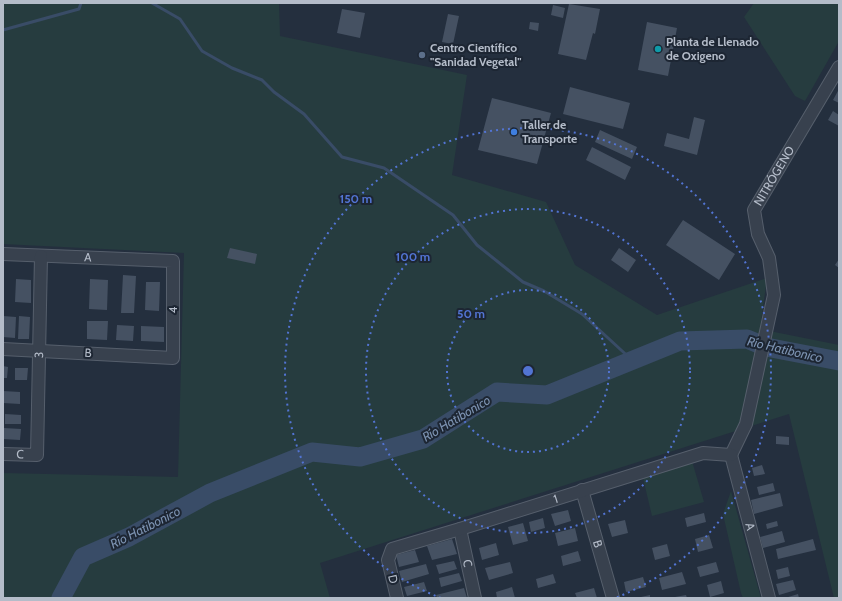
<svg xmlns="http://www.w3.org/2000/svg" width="842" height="601" font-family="Cabin,sans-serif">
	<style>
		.green { fill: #263c3f }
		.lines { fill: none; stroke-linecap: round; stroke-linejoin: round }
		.stream { stroke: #394c67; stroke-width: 3 }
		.river { stroke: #394c67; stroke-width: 19 }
		.building { fill: #455162 }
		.minor-casing { stroke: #565f6c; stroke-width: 14 }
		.minor { stroke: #38414e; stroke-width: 12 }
		.ring { fill: none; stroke: #5274d3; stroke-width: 2; stroke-dasharray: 2 4 }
		.culture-dot { fill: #0f9aa8; stroke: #1d2633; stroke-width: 1.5 }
		.service-dot { fill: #5c6f8a; stroke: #1d2633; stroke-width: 1.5 }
		.shop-dot { fill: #3f7fe0; stroke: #1d2633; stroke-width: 1.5 }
		.labels { text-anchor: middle; stroke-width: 4; stroke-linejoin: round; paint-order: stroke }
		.poi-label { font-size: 12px; font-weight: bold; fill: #b4bcc9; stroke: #1d2633; text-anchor: start }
		.street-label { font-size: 12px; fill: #b4bcc9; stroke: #1d2633 }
		.water-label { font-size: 13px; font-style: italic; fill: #7c92b1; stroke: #1d2633 }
		.centre { fill: #5274d3; stroke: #1d2633; stroke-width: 2 }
		.ring-label { font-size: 12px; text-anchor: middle; font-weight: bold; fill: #5274d3; stroke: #1d2633; stroke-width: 4; stroke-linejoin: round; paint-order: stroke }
	</style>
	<rect width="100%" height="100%" fill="#242f3e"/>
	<path class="green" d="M3,3h276l1,33 187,39 -15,100 94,27 29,63 82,50 110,-37 -7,51 79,16v253h-5l-45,-184 -469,149 10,35h-327v-125l175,4 6,-224 -181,-9z
		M754,3h85v38l-34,60 -10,-5 -51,-79z
		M692,461l12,41 -52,14 -10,-42z
		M731,491l30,107h-18l-2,-5 -18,-79z"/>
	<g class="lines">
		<path class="stream" d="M152,3l28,16 22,32 30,17 30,12 12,12 30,22 38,43 42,11 69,47 24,30 46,37 21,9 38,23 51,47
			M3,30l76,-21 2,-6"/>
		<path class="river" d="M61,598l22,-41 46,-20 81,-44 102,-41 48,5 63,-18 74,-47 50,3 133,-54 67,-2 19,8 73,14"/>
	</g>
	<path class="building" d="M569,4l31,5 -5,25 -2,-1 -7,27 -28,-6z
		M553,5l12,3 -2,10 -12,-3z
		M342,9l23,4 -5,25 -23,-5z
		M448,14l11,2 -6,28 -11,-2z
		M530,22l9,1 -1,8 -9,-2z
		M647,22l30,6 -9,48 -30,-6z
		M570,87l60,16 -7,26 -60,-15z
		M839,89v14l-6,-3z
		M492,98l59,15 -14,51 -59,-14z
		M833,111l6,4v11l-11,-6z
		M694,117l11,3 -8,35 -33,-9 3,-13 22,6z
		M600,130l37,17 -5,12 -37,-17z
		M592,147l39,20 -6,13 -39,-20z
		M683,220l52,34 -16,26 -53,-35z
		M230,248l27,6 -2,10 -28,-6z
		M619,248l17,12 -8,12 -17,-12z
		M839,259v9l-4,-3z
		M123,275l13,1 -2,37h-13z
		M16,279l15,1v23l-16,-1z
		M90,279l18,1 -1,30 -18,-1z
		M146,282h14l-1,29 -14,-1z
		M3,316l13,1 -1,21 -12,-1z
		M19,316l11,1 -1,22h-11z
		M87,321h21l-1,19 -20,-1z
		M117,325l17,1 -1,15 -17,-1z
		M141,326l23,1v15l-23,-1z
		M3,366l5,1 -1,11h-4z
		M15,368h13l-1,12h-12z
		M3,391l17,1v12l-17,-1z
		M5,414l16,1v9h-16z
		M4,428l17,1 -1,11 -17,-1z
		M776,436l13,1v8l-13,-1z
		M762,465l3,9 -11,2 -2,-8z
		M773,483l2,8 -16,4 -2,-8z
		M780,493l3,13 -29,8 -3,-14z
		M568,510l3,11 -16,5 -4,-12z
		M704,513l2,9 -19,5 -2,-9z
		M543,518l2,10 -14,4 -2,-10z
		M625,520l3,13 -16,4 -4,-13z
		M777,521l1,5 -11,3 -1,-5z
		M523,523l5,18 -15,4 -5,-18z
		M575,528l3,13 -20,5 -3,-13z
		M782,531l3,11 -22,6 -3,-11z
		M709,535l4,13 -15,4 -3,-13z
		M452,539l5,15 -25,6 -5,-14z
		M813,539l3,11 -38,9 -2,-10z
		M496,543l3,12 -17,5 -3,-12z
		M667,544l3,12 -15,4 -3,-12z
		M415,550l4,12 -20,5 -3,-12z
		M578,551l3,10 -18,5 -2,-10z
		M454,561l3,8 -18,5 -3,-9z
		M510,562l3,11 -24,7 -4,-12z
		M716,562l3,10 -19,5 -3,-10z
		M426,564l3,10 -27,8 -3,-11z
		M788,567l2,9 -12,3 -2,-9z
		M682,572l4,12 -24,6 -3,-12z
		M459,573l3,8 -21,6 -2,-9z
		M553,574l3,9 -18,5 -2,-9z
		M643,577l3,10 -20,5 -2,-10z
		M793,580l3,10 -17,5 -3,-11z
		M721,581l3,12 -14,4 -3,-12z
		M424,582l3,9 -20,5 -3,-9z
		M512,587l3,11h-18l-1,-6z
		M464,588l3,10h-30l-1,-3z
		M594,588l3,10h-20l-2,-5z
		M798,594l1,4h-14z
		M650,595v3h-9v-1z
		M686,595l1,3h-12v-1z"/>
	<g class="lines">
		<defs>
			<g id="minor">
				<path id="s1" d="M3,254l170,7v97l-170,-9"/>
				<path id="s2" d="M3,454l34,1 4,-199"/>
				<path id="s3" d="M731,455l15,-31 28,-129 -5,-37 -11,-24 -4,-24 85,-143"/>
				<path id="s4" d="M731,455l38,143"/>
				<path id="s5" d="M582,490l31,108"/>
				<path id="s6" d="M460,529l15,69"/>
				<path id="s7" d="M397,598l-9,-38 4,-11 68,-20 243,-76 28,2"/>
			</g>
		</defs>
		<use href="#minor" class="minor-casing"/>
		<use href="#minor" class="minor"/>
	</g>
	<g class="ring">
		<circle cx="528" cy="371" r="81"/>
		<circle cx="528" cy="371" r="162"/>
		<path d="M441 598A243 243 0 1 1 615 598"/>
	</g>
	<circle class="culture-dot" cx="658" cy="49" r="4"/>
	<circle class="service-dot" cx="422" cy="55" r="4"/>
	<circle class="shop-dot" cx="514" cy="132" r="4"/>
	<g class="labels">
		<g class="poi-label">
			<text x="666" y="46">Planta de Llenado<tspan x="666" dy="14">de Oxigeno</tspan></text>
			<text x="430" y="52">Centro Científico<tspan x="430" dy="14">"Sanidad Vegetal"</tspan></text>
			<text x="522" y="129">Taller de<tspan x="522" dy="14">Transporte</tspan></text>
		</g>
		<g class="street-label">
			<text dy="4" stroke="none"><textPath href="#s3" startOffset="294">NITRÓGENO</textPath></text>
			<text dy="4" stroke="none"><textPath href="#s1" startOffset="85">A</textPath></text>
			<text transform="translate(173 310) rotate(-90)" y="4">4</text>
			<text transform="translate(88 353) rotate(4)" y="4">B</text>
			<text dy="4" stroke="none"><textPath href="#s2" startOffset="134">3</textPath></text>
			<text dy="4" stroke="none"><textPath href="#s2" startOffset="17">C</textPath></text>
			<text dy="4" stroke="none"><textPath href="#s7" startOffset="222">1</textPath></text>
			<text dy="4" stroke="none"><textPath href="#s4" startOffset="74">A</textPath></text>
			<text dy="4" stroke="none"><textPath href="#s5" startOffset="56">B</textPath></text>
			<text dy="4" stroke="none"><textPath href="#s6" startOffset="35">C</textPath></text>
			<text transform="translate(393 579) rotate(77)" y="4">D</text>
		</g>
		<g class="water-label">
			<text transform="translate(785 349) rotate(13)" y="5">Río Hatibonico</text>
			<text transform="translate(456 418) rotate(-31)" y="5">Río Hatibonico</text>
			<text transform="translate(145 527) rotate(-27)" y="5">Río Hatibonico</text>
		</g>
	</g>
	<circle cx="528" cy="371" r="6" class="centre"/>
	<g class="ring-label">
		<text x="356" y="203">150 m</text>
		<text x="413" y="261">100 m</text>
		<text x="471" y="318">50 m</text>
	</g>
	<rect width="842" height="601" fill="none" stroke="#b4bcc9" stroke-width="8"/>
</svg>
